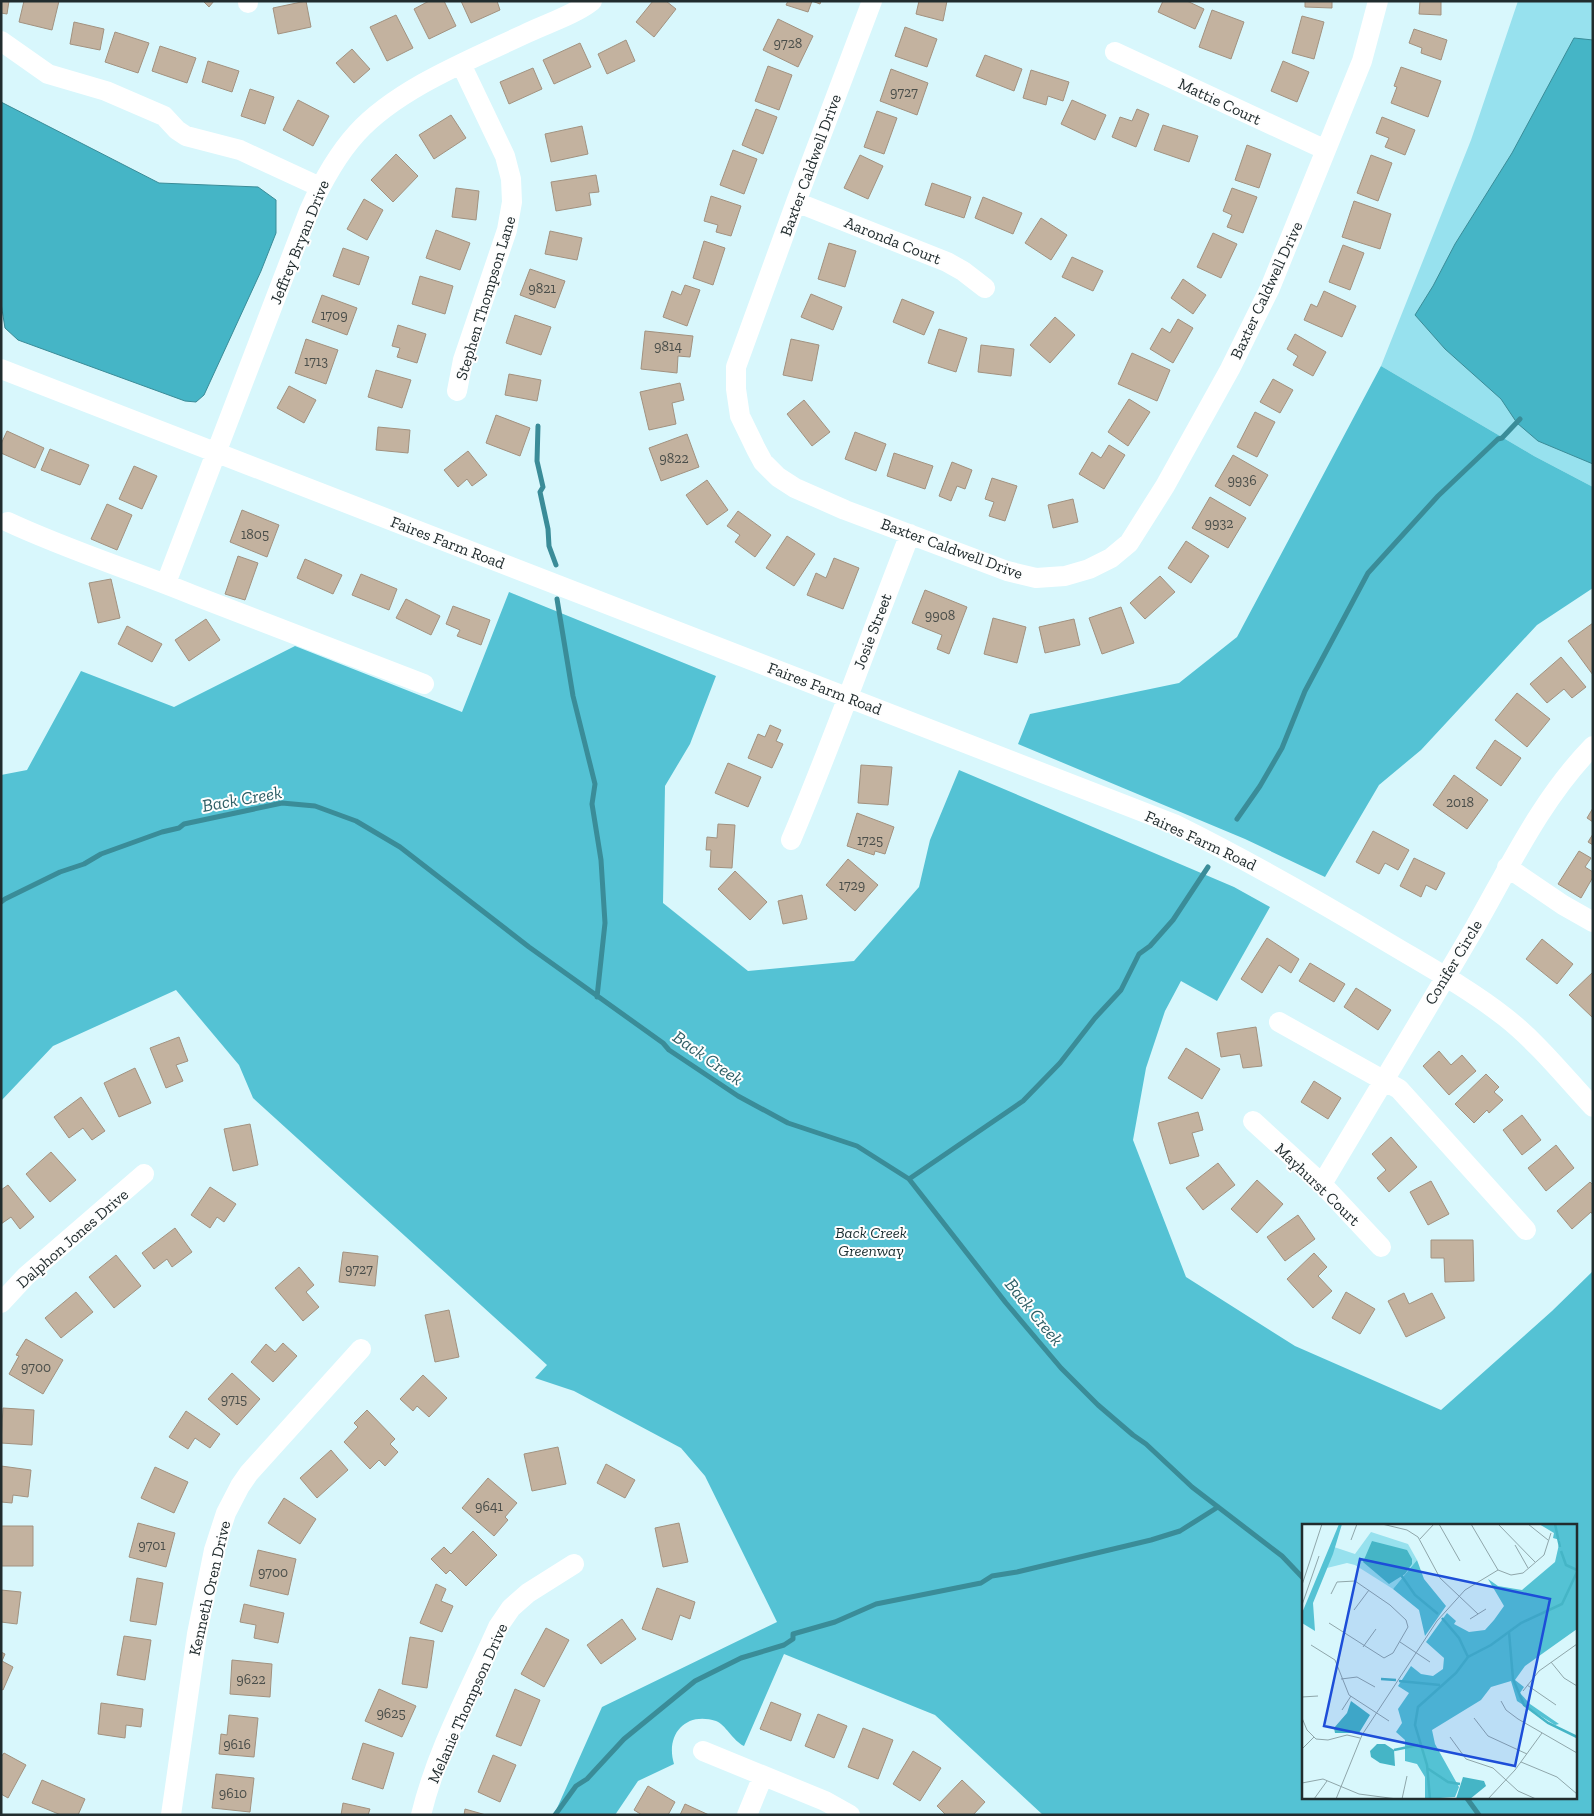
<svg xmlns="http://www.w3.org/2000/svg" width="1594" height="1816" font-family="'Zilla Slab',serif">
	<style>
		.green { fill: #97e1ee }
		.forest { fill: #54c2d4; fill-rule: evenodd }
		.water { fill: #45b5c6; stroke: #3a8c98 }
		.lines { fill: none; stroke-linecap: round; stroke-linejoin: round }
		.stream { stroke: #3a8c98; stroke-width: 5 }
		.building { fill: #c3b29f; stroke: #a29280 }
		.minor { stroke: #fff; stroke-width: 20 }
		.labels { text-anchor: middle; stroke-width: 4; stroke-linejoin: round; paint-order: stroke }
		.number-label { font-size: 14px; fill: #4a4e4a }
		.street-label { font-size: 16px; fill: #212c2e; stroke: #fefefe }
		.park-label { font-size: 16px; font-style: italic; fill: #1a2e31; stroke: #fefefe }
		.water-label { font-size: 18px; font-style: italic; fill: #2f5f66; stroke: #fefefe }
		.inset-river { fill: none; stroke: #45b5c6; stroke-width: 2.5 }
		.inset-road { fill: none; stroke: #8fa6aa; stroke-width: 1 }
		.view { fill: #1d4ed8; fill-opacity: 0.15; stroke: #1d4ed8; stroke-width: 2.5 }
		.inset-edge { fill: none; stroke: #212c2e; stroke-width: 2.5 }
	</style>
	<rect width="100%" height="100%" fill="#d8f7fc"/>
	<path class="green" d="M1518,1h75v486l-59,-31 -153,-90 90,-226z"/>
	<path class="forest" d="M1381,366l153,90 59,31v101l-56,37 -116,125 -42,35 -54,92 -80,-38 -227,-95 12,-30 149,-31 58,-46z
		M509,592l207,84 -26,68 -25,42 -2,117 85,68 106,-10 65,-74 11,-47 29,-70 275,117 36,20 -53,94 -36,-20 -16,30 -19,57 -13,72 53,137 109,69 146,64 111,-99 41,-40v544h-550l-108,-100 -151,-61 -40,92c-11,-5 -19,-22 -28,-25 -30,-10 -51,13 -42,43l-36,17 -23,34h-61l48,-108 175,-85 -72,-146 -24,-28 -107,-57 -39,-13 12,-13 -294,-267 -14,-33 -63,-75 -123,56 -52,55v-326l26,-5 54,-99 93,36 121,-61 167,66zM1303,1525h272v272h-272z"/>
	<path class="water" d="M1574,38l19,2v424l-55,-23 -21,-18 -16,-24 -56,-50 -30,-34 18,-29 22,-42 57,-91z
		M1,102l158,81 99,4 18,13v33l-15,38 -57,124 -8,7 -11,-1 -167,-61 -13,-12 -4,-25z"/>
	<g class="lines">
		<path class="stream" d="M538,426l-1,35 6,26 -3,5 8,37 1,17 7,19
			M557,599l16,97 22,88 -3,20 9,56 4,63 -8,74
			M1237,819l23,-33 22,-38 23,-57 63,-118 70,-77 60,-57 4,-1 18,-19
			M1,902l4,-3 55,-27 24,-8 17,-10 61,-22 17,-4 5,-4 98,-21 33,3 41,15 44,26 129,100 134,96 6,7 69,46 50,27 69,23 52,33 97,124 55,65 37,37 35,30 13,9 46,43 90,69 21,22
			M909,1179l114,-78 37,-38 35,-45 26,-28 18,-36 11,-8 23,-26 35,-53
			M1466,1797l13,18
			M555,1815l21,-29 11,-7 37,-40 71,-58 46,-23 43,-13 9,-6v-5l42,-12 41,-18 105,-21 11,-7 25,-4 134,-32 29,-9 38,-24"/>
	</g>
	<path class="building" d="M1,1h8l-2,13 -6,-1z
		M24,1h35l-7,29 -33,-8z
		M203,1h11l-5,6z
		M306,1l5,26 -33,7 -5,-26z
		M429,1h15l12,25 -27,13 -15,-30z
		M461,1h36l3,9 -29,13z
		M653,1h13l10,8 -22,28 -18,-15z
		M788,1h33l-1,3 -8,-3 -4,11 -22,-7z
		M919,1h28l-4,20 -27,-7z
		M1163,1h24l17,8 -9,20 -37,-17z
		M1305,1h27v7l-27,-1z
		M1420,1h21v14l-22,-1z
		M1212,10l32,12 -13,37 -32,-12z
		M396,15l17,33 -26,13 -17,-34z
		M1302,16l22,6 -10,37 -22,-6z
		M778,19l35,17 -15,31 -35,-17z
		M74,22l30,7 -4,21 -30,-6z
		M905,27l32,12 -10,28 -32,-11z
		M1414,29l33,11 -6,20 -20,-7 1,-5 -13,-5z
		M115,32l34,11 -11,30 -33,-11z
		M626,40l9,21 -28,13 -9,-20z
		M580,43l11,24 -37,17 -11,-24z
		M160,46l36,12 -9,25 -35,-12z
		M352,49l18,20 -16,14 -18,-20z
		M985,55l37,14 -8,22 -38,-15z
		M208,61l31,10 -7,21 -30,-10z
		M1283,61l26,11 -12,30 -26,-11z
		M768,66l24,9 -13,35 -24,-9z
		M1401,67l40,14 -13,36 -37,-14 6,-16 -3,-1z
		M533,68l9,21 -33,15 -9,-22z
		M891,69l37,14 -11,32 -37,-14z
		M1031,70l38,12 -6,19 -15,-5 -2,9 -23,-7z
		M250,89l24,8 -9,27 -24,-8z
		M298,100l31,16 -16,30 -30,-16z
		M1072,100l34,15 -11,25 -34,-16z
		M756,109l21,8 -14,37 -21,-9z
		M1137,109l12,5 -13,33 -24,-10 8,-20 12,4z
		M877,111l20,7 -13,36 -20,-7z
		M451,115l15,23 -32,21 -15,-24z
		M1382,117l33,13 -10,25 -20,-8 4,-9 -13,-5z
		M1163,125l35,11 -9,26 -35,-12z
		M582,126l6,28 -37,8 -6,-28z
		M1247,145l24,9 -12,34 -24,-8z
		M733,150l24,9 -13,35 -24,-9z
		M396,154l22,22 -25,26 -22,-22z
		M860,155l23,11 -15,33 -24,-11z
		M1371,155l21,8 -14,38 -21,-8z
		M596,175l3,17 -10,1 2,12 -35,6 -5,-29z
		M932,183l39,14 -7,21 -39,-13z
		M456,188l23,3 -3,29 -24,-3z
		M1232,188l25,9 -14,36 -16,-6 5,-12 -9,-4z
		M711,196l30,10 -10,30 -15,-4 2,-7 -14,-4z
		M983,197l39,16 -9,21 -38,-16z
		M364,199l19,11 -16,30 -20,-11z
		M1354,201l37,13 -11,35 -38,-12z
		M1041,218l26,17 -16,25 -26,-17z
		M436,230l34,13 -10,27 -34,-12z
		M550,231l32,7 -5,22 -32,-6z
		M1213,233l24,11 -16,34 -24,-11z
		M704,241l21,7 -12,37 -20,-7z
		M829,243l27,8 -11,36 -27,-8z
		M1343,245l21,8 -14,37 -21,-8z
		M343,248l26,9 -10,28 -26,-9z
		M1072,257l31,14 -10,20 -31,-14z
		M530,269l35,12 -10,27 -35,-13z
		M420,276l33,10 -8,28 -33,-10z
		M1183,279l23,16 -13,19 -22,-16z
		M685,285l15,5 -13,36 -24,-9 9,-26 9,4z
		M1324,291l32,15 -14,31 -38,-17 7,-16 6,3z
		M811,294l31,13 -9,23 -32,-13z
		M322,295l35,13 -10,27 -35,-13z
		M902,299l32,13 -10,23 -31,-13z
		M515,315l36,12 -10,28 -35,-12z
		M1055,317l20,18 -25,28 -20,-18z
		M1178,319l15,9 -20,35 -23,-14 12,-21 8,5z
		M398,325l28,9 -9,29 -20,-6 3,-9 -8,-2z
		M939,329l28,9 -11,34 -28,-9z
		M645,331l48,5 -3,21 -12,-1 -1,17 -36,-4z
		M1295,334l31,18 -13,24 -20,-11 5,-9 -11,-7z
		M306,339l32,11 -12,34 -31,-11z
		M791,339l28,6 -7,36 -29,-6z
		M981,345l33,4 -3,27 -33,-4z
		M1132,353l38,17 -13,31 -39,-17z
		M376,370l35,10 -9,28 -34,-11z
		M509,374l32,6 -4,21 -32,-6z
		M1273,379l20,11 -13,23 -20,-11z
		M680,383l4,17 -12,3 4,21 -27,6 -9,-38z
		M289,386l27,14 -12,23 -27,-15z
		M1129,399l21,13 -22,34 -20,-14z
		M804,400l26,32 -18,14 -25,-32z
		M1255,412l20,10 -18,35 -20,-10z
		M496,415l34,13 -10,28 -34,-13z
		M378,427l32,3 -2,23 -32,-3z
		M7,431l37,17 -9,20 -34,-15v-9z
		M855,432l31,12 -10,27 -31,-12z
		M687,434l12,33 -38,14 -12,-33z
		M1109,445l16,10 -21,34 -25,-15 13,-22 9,6z
		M50,449l39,16 -9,20 -39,-15z
		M468,451l19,24 -15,11 -5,-7 -9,8 -14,-17z
		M894,453l39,13 -8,23 -38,-13z
		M1233,455l35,20 -18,31 -35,-20z
		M952,462l20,8 -7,19 -8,-3 -6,15 -12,-5z
		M134,466l23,10 -15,33 -23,-10z
		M992,478l25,8 -12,35 -16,-5 5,-14 -9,-3z
		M707,480l21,30 -21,15 -21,-30z
		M1210,497l36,21 -18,30 -36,-20z
		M1073,499l5,23 -25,6 -5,-23z
		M107,504l25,11 -15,35 -26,-11z
		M242,510l37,15 -12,32 -37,-15z
		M738,511l33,24 -16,22 -20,-15 5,-7 -13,-9z
		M787,536l28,18 -21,32 -28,-18z
		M1186,541l23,15 -18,27 -23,-15z
		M238,556l20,7 -13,37 -20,-6z
		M834,558l25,10 -16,41 -36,-14 9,-22 10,5z
		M305,559l37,16 -9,19 -36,-16z
		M361,574l36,15 -8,21 -37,-15z
		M1160,576l15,16 -30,27 -15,-16z
		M111,579l9,39 -22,5 -9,-40z
		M925,590l42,17 -18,47 -12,-5 5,-14 -30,-12z
		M406,599l34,17 -9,19 -35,-17z
		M453,606l37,14 -9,25 -24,-9 3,-6 -14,-6z
		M1121,607l13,36 -32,11 -13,-36z
		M993,618l33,9 -9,36 -33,-9z
		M206,619l14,21 -31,21 -14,-21z
		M1074,619l6,26 -35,8 -6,-26z
		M1593,623v52l-25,-34z
		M127,626l35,18 -10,18 -34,-18z
		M1561,657l25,30 -14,11 -8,-9 -17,14 -17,-19z
		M1517,693l33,26 -23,28 -32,-27z
		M770,725l11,5 -5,11 7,3 -11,24 -24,-10 10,-24 7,3z
		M1495,740l26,18 -20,28 -25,-18z
		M728,763l33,14 -13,30 -33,-14z
		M861,765l31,2 -4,38 -30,-2z
		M1454,775l34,25 -21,29 -34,-24z
		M1593,808v14l-6,-4z
		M857,813l37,14 -9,27 -10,-3 -1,4 -27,-9z
		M718,824l17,1 -3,43 -22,-1 1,-17h-5l1,-13 10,1z
		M1373,831l36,19 -11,20 -13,-7 -6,11 -23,-12z
		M1593,834v11l-5,-3z
		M1579,851l12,7 -6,9 8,5v5l-12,21 -23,-14z
		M1414,858l31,15 -9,17 -10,-5 -5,12 -21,-11z
		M848,859l30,26 -23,26 -29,-26z
		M735,871l32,31 -17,18 -32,-31z
		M802,895l5,24 -24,5 -5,-23z
		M1267,938l32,21 -8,14 -12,-8 -17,28 -21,-14z
		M1542,939l31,25 -16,20 -31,-25z
		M1310,963l35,21 -11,18 -35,-21z
		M1593,972v46l-24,-23z
		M1356,988l35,22 -13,20 -34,-23z
		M1256,1027l6,39 -19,2 -3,-14 -19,3 -4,-24z
		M179,1037l9,24 -12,4 7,16 -17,7 -16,-40z
		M1186,1048l34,21 -18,30 -34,-21z
		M1439,1051l12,14 11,-10 14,16 -27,24 -26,-29z
		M135,1068l16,35 -32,14 -15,-34z
		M1486,1074l13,13 -5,5 9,8 -14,13 -2,-3 -13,13 -19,-19z
		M1314,1081l27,17 -13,21 -27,-17z
		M81,1097l24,34 -13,9 -9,-12 -14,10 -15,-21z
		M1198,1112l5,18 -11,3 7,23 -29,8 -12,-41z
		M1522,1115l19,25 -19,15 -19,-25z
		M250,1124l8,41 -25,6 -9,-42z
		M1391,1137l26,30 -28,25 -12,-14 9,-8 -14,-16z
		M1556,1145l18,23 -28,23 -18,-23z
		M51,1152l25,28 -26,22 -24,-28z
		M1218,1163l17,22 -32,25 -17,-22z
		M1257,1180l26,24 -26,29 -26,-24z
		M1431,1181l18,33 -21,11 -18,-33z
		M1590,1182l3,3v30l-2,-3 -19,17 -15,-18z
		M8,1185l26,32 -14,12 -9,-12 -10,7v-34z
		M210,1187l26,17 -12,18 -7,-5 -7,11 -19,-13z
		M1298,1215l17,24 -30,22 -18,-24z
		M175,1228l17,24 -20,15 -5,-8 -13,10 -12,-16z
		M1431,1240h42l1,41 -29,1 -1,-24h-13z
		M343,1252l35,4 -3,30 -36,-4z
		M1314,1253l13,14 -9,9 14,15 -19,17 -26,-29z
		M116,1255l25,31 -27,22 -25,-31z
		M299,1267l15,18 -8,7 13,15 -16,14 -28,-33z
		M76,1292l17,20 -32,26 -16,-20z
		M1346,1292l29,17 -15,25 -28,-16z
		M1404,1293l5,11 23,-11 13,25 -39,19 -18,-36z
		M449,1310l10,47 -24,5 -10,-47z
		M26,1339l37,21 -20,34 -34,-20 10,-18 -3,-1z
		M283,1343l14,13 -24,26 -22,-20 15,-18 9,8z
		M232,1373l28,26 -23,26 -29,-26z
		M423,1375l24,23 -18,19 -12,-11 -4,5 -13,-12z
		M3,1408l31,2 -2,35 -31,-2z
		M367,1410l28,29 -5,5 8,8 -13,14 -6,-6 -9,9 -26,-27 14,-15 -4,-4z
		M186,1411l34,23 -10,14 -15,-10 -7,11 -19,-12z
		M558,1447l8,37 -34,7 -8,-37z
		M331,1450l17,20 -31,28 -17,-20z
		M606,1464l29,16 -10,18 -28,-15z
		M1,1466l30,4 -3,27 -15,-2 -1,8 -11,-1z
		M155,1467l33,15 -14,31 -33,-15z
		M488,1478l29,25 -12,14 3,3 -14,16 -32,-28z
		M284,1498l32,21 -16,25 -32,-21z
		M138,1523l37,10 -9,34 -37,-10z
		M679,1523l9,39 -25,5 -8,-39z
		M1,1526h32v40h-32z
		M473,1531l24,24 -31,31 -16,-16 -4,4 -15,-15 13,-12 7,7z
		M258,1550l38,9 -8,36 -38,-9z
		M137,1578l26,5 -7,42 -26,-4z
		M436,1584l10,5 -5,12 12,5 -11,26 -22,-9z
		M657,1588l38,14 -5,17 -10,-4 -8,25 -30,-11z
		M1,1590l20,2 -4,32 -16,-2z
		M244,1604l40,9 -6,30 -24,-5 2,-13 -16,-3z
		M622,1619l14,20 -35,25 -14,-19z
		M546,1628l23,12 -25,47 -23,-13z
		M124,1636l27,4 -6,40 -28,-5z
		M410,1637l24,4 -7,47 -25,-4z
		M1,1652l4,2 -3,7 11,6 -10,23 -2,-1z
		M232,1660l40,4 -2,33 -40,-3z
		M379,1689l37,17 -14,31 -37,-16z
		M515,1689l25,11 -19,46 -25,-10z
		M771,1702l30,12 -10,27 -31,-12z
		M101,1703l42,6 -2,18 -15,-2 -1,13 -27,-4z
		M818,1714l29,12 -13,32 -29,-12z
		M229,1715l29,3 -4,39 -35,-3 2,-20 6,1z
		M863,1728l30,12 -15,39 -30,-12z
		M363,1743l31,10 -11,36 -31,-10z
		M913,1751l28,17 -21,33 -27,-17z
		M4,1753l22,12 -18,33 -7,-4v-37z
		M493,1755l23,10 -16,37 -22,-10z
		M216,1774l38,4 -4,34 -38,-4z
		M42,1780l43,19 -7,16h-17l-29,-12z
		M962,1780l23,22 -12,13h-27l-9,-9z
		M648,1786l27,16 -7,13h-26l-8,-5z
		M343,1803l27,6 -2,6h-27z
		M685,1804l24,11h-29z
		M465,1809l21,6h-22z"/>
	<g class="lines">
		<path class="minor" d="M872,1l-76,201 -60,165v22l4,27 16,33 7,13 15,15 17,11 50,22 162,61 29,7 29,-2 24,-7 22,-11 18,-15 36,-57 65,-117 40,-81 92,-227 16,-60
			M248,3v-2
			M1,41l47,33 58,17 58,25 13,14 9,6 54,14 80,37
			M1115,52l211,98
			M796,202l151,60 16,9 22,17
			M1,369l1173,455c73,36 143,76 213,118 40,24 81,46 118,75 33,26 60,60 88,90
			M457,391l6,-31 44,-130 5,-28 -1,-23 -6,-23 -44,-92
			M8,522c60,28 124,48 185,73l231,89
			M166,583l143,-372c13,-29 27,-55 48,-78 41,-45 115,-74 170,-100 21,-10 47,-18 65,-32
			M791,840c43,-101 79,-204 119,-306
			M1507,867l56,38 30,17
			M1279,1022l120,67 127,141
			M1253,1121l69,63 59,63
			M1322,1184c51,-86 103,-171 153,-257 36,-63 67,-129 118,-181
			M1,1303l25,-27 118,-102
			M703,1751l122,50 25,14
			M171,1815l26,-181 17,-84 12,-37 14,-27 9,-13 112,-124
			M421,1815c16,-66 50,-127 77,-188l13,-19 17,-15 46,-29
			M747,1815l16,-39"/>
	</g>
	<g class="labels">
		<g class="number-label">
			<text x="788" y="48">9728</text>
			<text x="904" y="97">9727</text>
			<text x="542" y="293">9821</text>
			<text x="334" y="320">1709</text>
			<text x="668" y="351">9814</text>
			<text x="316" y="366">1713</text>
			<text x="674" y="463">9822</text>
			<text x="1242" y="485">9936</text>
			<text x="1219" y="528">9932</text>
			<text x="255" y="539">1805</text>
			<text x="940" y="620">9908</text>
			<text x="1460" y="807">2018</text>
			<text x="870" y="845">1725</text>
			<text x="852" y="890">1729</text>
			<text x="359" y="1274">9727</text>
			<text x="36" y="1372">9700</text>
			<text x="234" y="1404">9715</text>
			<text x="489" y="1511">9641</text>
			<text x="152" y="1550">9701</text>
			<text x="273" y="1577">9700</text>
			<text x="251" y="1684">9622</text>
			<text x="391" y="1718">9625</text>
			<text x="237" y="1749">9616</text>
			<text x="233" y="1798">9610</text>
		</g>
		<g class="street-label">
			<text transform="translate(1220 101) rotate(25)" y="6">Mattie Court</text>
			<text transform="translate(810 165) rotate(-70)" y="6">Baxter Caldwell Drive</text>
			<text transform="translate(893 240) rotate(22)" y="6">Aaronda Court</text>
			<text transform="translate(299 242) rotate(-68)" y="6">Jeffrey Bryan Drive</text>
			<text transform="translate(1266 290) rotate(-65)" y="6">Baxter Caldwell Drive</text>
			<text transform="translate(485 298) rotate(-73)" y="6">Stephen Thompson Lane</text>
			<text transform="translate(448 542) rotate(21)" y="6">Faires Farm Road</text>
			<text transform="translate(952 548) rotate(20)" y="6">Baxter Caldwell Drive</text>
			<text transform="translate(872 631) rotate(-69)" y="6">Josie Street</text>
			<text transform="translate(825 688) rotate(21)" y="6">Faires Farm Road</text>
			<text transform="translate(1201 840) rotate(25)" y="6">Faires Farm Road</text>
			<text transform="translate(1453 962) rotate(-59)" y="6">Conifer Circle</text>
			<text transform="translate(1318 1184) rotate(44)" y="6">Mayhurst Court</text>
			<text transform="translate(72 1238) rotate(-41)" y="6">Dalphon Jones Drive</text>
			<text transform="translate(209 1588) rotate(-77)" y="6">Kenneth Oren Drive</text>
			<text transform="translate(467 1703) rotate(-66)" y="6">Melanie Thompson Drive</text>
		</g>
		<g class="park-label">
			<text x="871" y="1238">Back Creek<tspan x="871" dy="18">Greenway</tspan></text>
		</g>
		<g class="water-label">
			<text transform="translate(242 799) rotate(-10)" y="6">Back Creek</text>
			<text transform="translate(708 1058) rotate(35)" y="6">Back Creek</text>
			<text transform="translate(1034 1312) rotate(51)" y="6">Back Creek</text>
		</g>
	</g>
	<g transform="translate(1302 1524)">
		<rect width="275" height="275" fill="#d8f7fc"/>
		<path d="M69,8l37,12 9,16 -24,29 -38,-24 -8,-2 -20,5 7,-21 21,7z" fill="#97e1ee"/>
		<path d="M37,0h3l-9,30 -20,49 2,28 -13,-8v-10zM237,0h38v105l-52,37 -10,14 9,7 -4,6 10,11 29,20 -4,1 -38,-24 -6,-20 -20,6 -10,13 -49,30 3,14 24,43 -4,10 -30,2v-22l-8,-13 -12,-3v-21l-9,-8 6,-9 -4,-14 11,-16 -11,-7 13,-20 10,8 12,2 10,-7 1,-11 -18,-16 21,-29 9,8 -2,3 15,8 16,-2 9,-10 10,-14 -16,-27 10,7 24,4 33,-28 5,-22 -7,-2 1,-5zM115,36l7,19 22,27 -21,30 -6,-26 -26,-21z" fill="#54c2d4"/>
		<path d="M70,17l35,9 5,9v5l-7,10 -16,10 -26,-22zM49,177l19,14 -11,18h-24l-1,-5 13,-15zM75,220h8l9,6 1,16 -15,-3 -9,-6 -1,-6zM161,253l21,4 2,5 -16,13h-14z" fill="#45b5c6"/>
		<path class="inset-river" d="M253,0l5,23M259,27l5,14 11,5M99,51l14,20 23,19M140,94l17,20 9,19M207,108l4,47 11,26 24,18 29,14M79,155l15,1M97,157l41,4M92,226l24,-5M125,244l21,14 12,2M128,275l-3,-34 -12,-40 3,-18 38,-34 12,-16 23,-12 30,-22 41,-19 15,-32"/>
		<path class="inset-road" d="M80,0l25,6 11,7 22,41 38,36M137,0l21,37M169,0l27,46 13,5 12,-2 21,-18 7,-22M196,0l37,38M226,0l20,16M118,15l14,-15M49,16l6,-16M213,21l13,23M0,61l20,-61M0,81l17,-49M52,86l15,-20M168,95l16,-10M27,99l55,35 9,-5 15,-26 -2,-7 -16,-15 -35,-24 -18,1 -6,12M98,118l30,20M9,121l24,15 14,35 40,26M61,123l13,-18M249,138l13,16 13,8M39,155l16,-2 18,10M225,161l29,20M221,167l16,-20 38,-27M0,173l16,-1M199,177l5,9 12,9 59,34M40,186l9,-14M0,194l5,12 9,9 12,1 19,-5 13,3M172,194l14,18 39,18M148,213l16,22 27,9 25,23 18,8M0,225l12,-12M219,238l36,15 20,17M0,259l21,-4 36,15 38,5M12,275l13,-18M34,275l26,-64 75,-114 28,-31 33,-20M100,275l5,-23M186,275l27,-29 27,-37"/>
		<path class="view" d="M58,35l190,40 -35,167 -191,-40z"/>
		<rect width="275" height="275" class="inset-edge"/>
	</g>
	<rect width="1594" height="1816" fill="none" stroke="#212c2e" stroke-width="5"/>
</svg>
